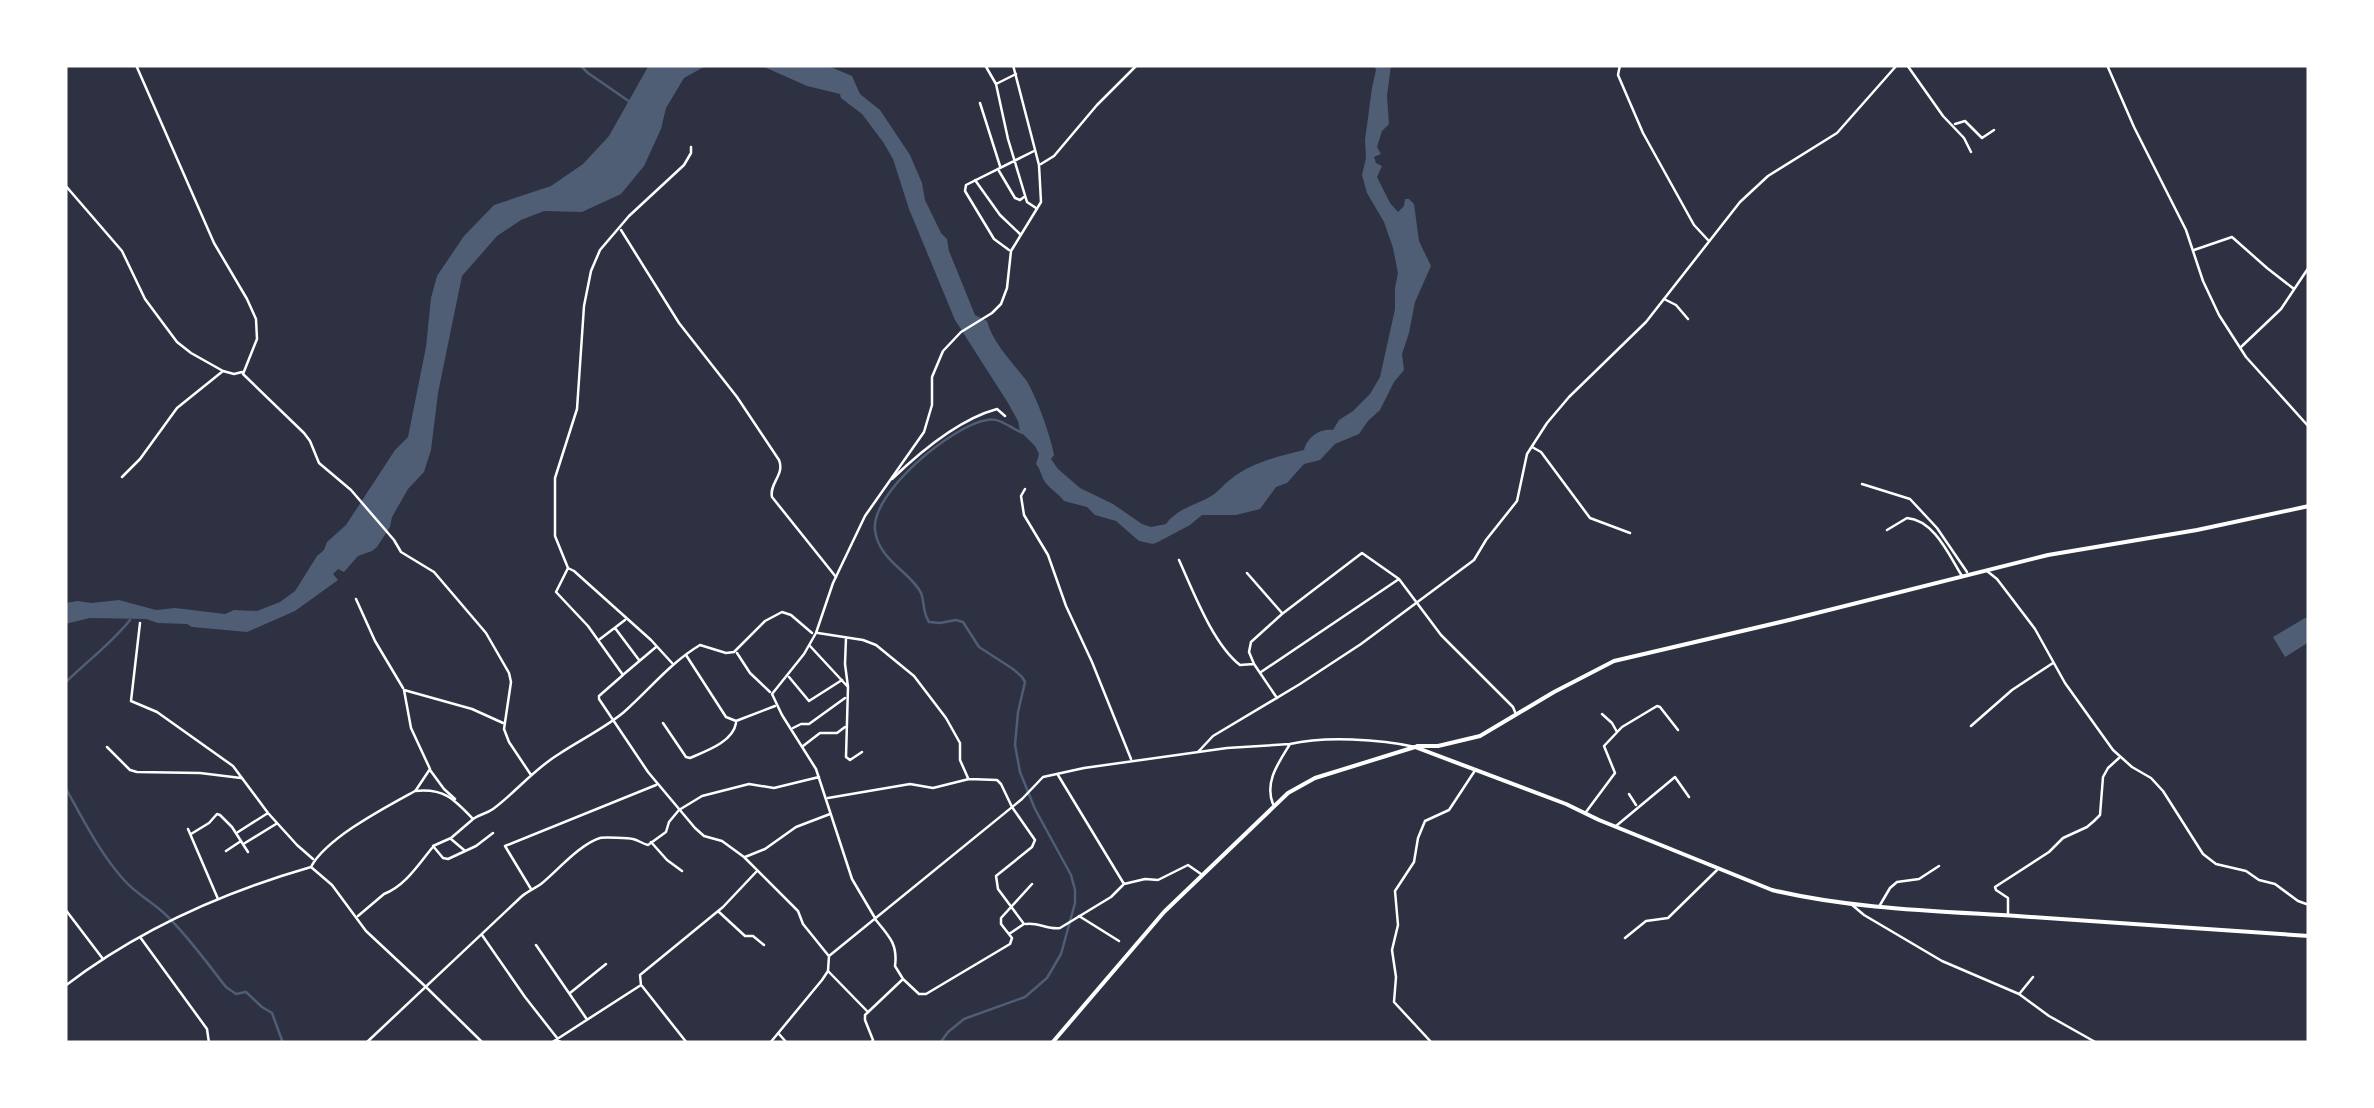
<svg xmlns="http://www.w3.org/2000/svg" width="2374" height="1108" font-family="Lora,serif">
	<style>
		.water { fill: #4f5d75 }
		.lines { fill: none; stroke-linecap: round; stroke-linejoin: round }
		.stream { stroke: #4f5d75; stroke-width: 2.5 }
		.minor { stroke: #fff; stroke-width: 2.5 }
		.tertiary { stroke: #fff; stroke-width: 2.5 }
		.secondary { stroke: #fff; stroke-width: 4 }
		.primary { stroke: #fff; stroke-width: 4 }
	</style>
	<rect width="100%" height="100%" fill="#2d3142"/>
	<path class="water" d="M649,65h65l-12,3 -18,10 -18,30 -5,21 -17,37 -23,28 -39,18 -38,-1 -23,9 -24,16 -35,40 -24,117 -7,57 -7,22 -16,17 -16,28 -2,10 -13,20 -5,4 -14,5 -14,16 -6,-3 -5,5 5,6 -43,31 -48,21 -55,-5 -5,-3 -29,-1 -12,-4 -56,-1 -25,6v-21l13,-2 13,2 28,-3 37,10 19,-2 50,6 9,-4 23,1 23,-9 15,-11 22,-35 7,-6 3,-8 19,-17 49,-75 13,-13 18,-90 5,-49 6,-22 27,-40 30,-31 57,-19 32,-22 26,-28z
		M760,65h66l26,11 8,18 20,16 30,45 12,28 3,17 16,33 6,6 2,12 26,64 12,6c6,22 25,41 39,59 10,15 25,57 28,75l-3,4 7,10 22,19 33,16 29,20 9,3 15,-3c11,-16 31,-19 47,-29 6,-4 11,-11 18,-16 20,-16 48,-23 73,-29 3,-12 15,-22 29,-20l6,-10 14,-9 17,-17 10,-17 15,-68v-21l3,-15 -5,-25 -9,-26 -17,-29 -5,-18 4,-17 -1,-18 7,-52 4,-18 -2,-5h17l-4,31 2,28 -7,7 -5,16 4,7 -7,3 2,6 6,3 -5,11 13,26 8,9 6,-6 1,-7h4l5,5 5,37 12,25 -16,36 -6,31 -7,21 2,16 -10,12 -14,28 -12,11 -9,13 -24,10 -15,16 -16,4 -17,19 -11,4 -16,22 -24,6h-34l-12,10 -32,17 -5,2 -14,-3 -23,-20 -21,-6 -8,-8 -23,-6c-5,-7 -14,-12 -19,-19 -4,-6 -4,-12 -9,-18l3,-10 -4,-8 -15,-15 -2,-10 -10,-18 -53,-83 -46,-111 -16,-50 -10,-17 -21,-28 -21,-16 -1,-4 -33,-8z
		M2305,618l4,1v23l-24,15 -12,-20z"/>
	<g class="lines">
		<path class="stream" d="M580,65l8,8 42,29
			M65,683c22,-22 46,-39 65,-63
			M65,787c18,32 34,65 59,93 12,14 29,22 42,35 22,21 41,48 60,72l10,7 10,-2 16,15 10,6 11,30
			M940,1043l8,-11 16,-13 61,-22 22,-19 14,-24 14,-51v-13l-4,-15 -36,-66 -15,-37 -5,-27 3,-33 7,-30 -3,-5 -9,-8 -34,-22 -16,-25 -7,-2 -16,3 -11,-1c-7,-11 -4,-19 -8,-29 -9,-20 -43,-33 -46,-63 -4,-38 78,-105 112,-110 14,-3 24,9 36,13"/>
		<path class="minor" d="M985,65l11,19
			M1620,65l-2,10 25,58 51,92 14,15
			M1907,65l36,51 21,22 7,14
			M1016,74l-20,10 12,55 19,63 9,6
			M980,103l20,63
			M1955,124l10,-3 17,17 12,-8
			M691,147v6l-7,12 -55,51 -29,34 -9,21 -7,35 -7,103 -22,69v58l13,32 -12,24 32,34 35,49 -24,21v3l49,73 47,56 9,8 18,5 22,16 54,54 5,13 25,31
			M1041,164l13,-8 43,-51 40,-40
			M999,171l16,27 5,2 4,-3
			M975,180l25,35 20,19
			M65,185l57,66 23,48 32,43 14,11 32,18 11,3 8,-2
			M621,230l58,93 58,74 42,63c6,15 -10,23 -7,37l64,80
			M1009,250l-15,-11 -29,-48 1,-6 68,-34
			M2194,250l38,-13 35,31 27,21
			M1664,299l12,6 12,14
			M2241,347l40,-38 28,-42
			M1532,447l9,5 49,66 40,15
			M122,477l18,-18 37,-51 46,-37
			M892,479c28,-27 68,-60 105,-70l8,7
			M1862,484l48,15 27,29 30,44
			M1025,489l-4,7 3,19 24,40 18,51 26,56 39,97
			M1887,530l20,-12c27,2 42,37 55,58
			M1179,560c14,31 34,84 61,105l14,-1 23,34
			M568,568l6,3 77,69 21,23
			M1987,571l10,8 38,50 30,54 48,67 19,17 19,11 12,13 40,63 13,10 30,7 13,9 16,4 23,17 11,4
			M1247,573l35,40
			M356,599l19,42 28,47
			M140,623l-9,78 26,11 76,54 35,47 29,32 16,14
			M615,628l24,32
			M818,633l45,7 13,5 38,31 32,42 14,25v17l8,18
			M846,638l-1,26 3,23 -2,70 4,3 12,-8
			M600,639l25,-19
			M810,646l38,41
			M737,653l13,20 20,19
			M686,655l40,62 10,4 39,-15
			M1254,664l-5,-12 2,-10 31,-28 80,-61 37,26 42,56 72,72 2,5
			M1261,672l138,-93
			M624,674l32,-27
			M789,677l20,24 33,-21
			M1602,714l10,9 5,9
			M663,723l23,34 4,1c16,-7 43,-16 46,-35
			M1971,726l41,-36 41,-27
			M793,728l8,-4h8l36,-26
			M803,746l17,-13h17l8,-6
			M107,747l23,23 7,2 63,1 41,5
			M430,770l14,19 11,10
			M1058,775l66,109 21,-5 13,1 30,-15 13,9
			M416,790l14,-21 -19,-41 -7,-38 68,19 31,14
			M1629,794l7,11
			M828,798l82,-14 23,4 36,-9 28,1 4,4 11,23 23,33 -3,7 -36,29 2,13 26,35 -15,10
			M1586,812l29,-39 -11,-27 18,-19 35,-21 3,1 18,23
			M472,820l-21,18 -18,8 10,12 5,1 28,-13 17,-13
			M1616,826l59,-49 14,20
			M188,829l30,70
			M238,832l30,-19
			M191,834l18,-11 8,-9 3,1 12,12 16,25
			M451,839l13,11
			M651,842l16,18 15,11
			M245,843l31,-19
			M226,851l15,-10
			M745,857l20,-8 31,-22 34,-13
			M531,889l-26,-43 151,-61
			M1880,905l10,-17 7,-6 22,-3 20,-13
			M65,909l38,50
			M719,912l26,24h8l11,9
			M2008,914v-16l-12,-8 -1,-3 54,-35 14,-14 24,-11 7,-6 6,-6 3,-38 5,-9 11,-10
			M358,916l26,-22c21,-8 34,-29 48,-46
			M1079,916l40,25
			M1026,924c12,-2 22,6 34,4l51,-31 12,-12
			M482,935l43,62 36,46
			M140,937l67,92 2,14
			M1625,938l21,-17 22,-3 49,-48
			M536,945l50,73
			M828,971l39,40
			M903,979l16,15h7l84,-50 2,-6 -11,-14v-6l31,-34
			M642,986l45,57
			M427,988l56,55
			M570,993l36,-29
			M2020,993l13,-16
			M779,1034l8,9
			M551,1043l90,-58 -1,-10 83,-68 34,-36
			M871,1043l2,-3 -8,-20v-5l38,-36 -8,-13c3,-22 -6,-30 -20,-47
			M1432,1043l-38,-41 2,-25 -4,-27 6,-25 -3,-34 19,-29 4,-24 7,-17 24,-11 25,-38"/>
		<path class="tertiary" d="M136,65l78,178 33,56 9,20 1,20 -14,35 61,59 6,8 9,22 32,27 43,50 7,12 33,20 52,61 23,40 2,9 -7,47 5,13 22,33
			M2107,65l27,62 52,103 17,51 16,34 27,42 63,70
			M1198,752l15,-16 87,-52 61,-40 113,-84 12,-20 31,-39 10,-47 20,-31 22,-26 77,-75 94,-120 28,-26 69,-43 60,-68
			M1273,804c-9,-22 6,-42 17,-60 34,-8 90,-5 125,3
			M311,867c15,-29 75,-60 104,-76 29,-3 39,8 58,28 7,-5 13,-5 20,-10 23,-17 41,-40 66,-55 21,-14 46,-26 65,-42 26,-23 46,-49 76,-67l26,8 8,-1 31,-31 17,-9 9,3 21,18
			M1851,904l13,11 78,46 77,33 30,22 48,27
			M875,918l-23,-39 -36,-110 -34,-54 -10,-21 32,-40 12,-21 17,-50 32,-67 59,-84 8,-27v-28l11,-26 18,-19 31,-19 9,-9 6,-16 4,-37 30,-49 -2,-37 -26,-100
			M65,986c73,-56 159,-94 246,-119l21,18 34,46 60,56
			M366,1043l155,-146c7,-6 13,-8 20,-13 16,-13 39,-40 59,-46 4,-1 29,0 33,1 5,1 10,5 15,6l18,-13 3,-10 10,-12 23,-14 47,-12 25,4 45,-11
			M770,1043l52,-63 6,-9 1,-15 193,-157 21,-22 41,-9 143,-20 63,-4"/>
		<path class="secondary" d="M1417,746h21l42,-10 74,-44 60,-31 175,-41 259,-65 149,-25 112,-24"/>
		<path class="primary" d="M1052,1043l112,-131 124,-119 27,-15 100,-31 151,57 33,16 173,70c80,19 163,21 245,26 97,6 195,14 292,20"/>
	</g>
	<rect width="2374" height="1108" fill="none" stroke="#ffffff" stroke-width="135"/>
</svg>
